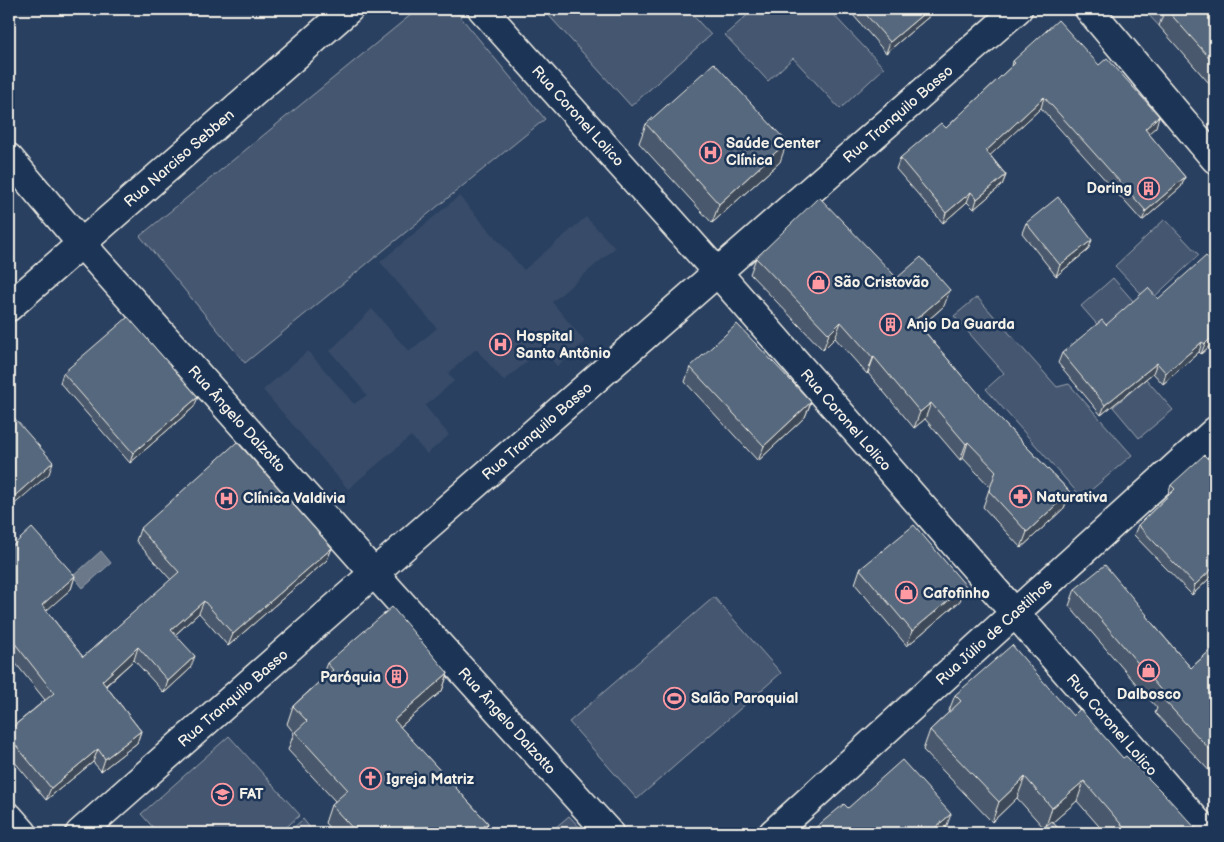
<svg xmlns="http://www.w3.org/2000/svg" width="1224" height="842" font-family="'Balsamiq Sans',sans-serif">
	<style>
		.built { fill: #374c69 }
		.green { fill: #445771; stroke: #9ca4ac }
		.water { fill: #6a788a; stroke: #a1a8b0 }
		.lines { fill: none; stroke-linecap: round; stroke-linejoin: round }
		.street-casing { stroke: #f4f1e8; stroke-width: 31 }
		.street { stroke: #1d3557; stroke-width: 28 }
		.wall { fill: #4a596c; stroke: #f4f1e8 }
		.shaded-wall { fill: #3c4858; stroke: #f4f1e8 }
		.building { fill: #56677d; stroke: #f4f1e8 }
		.labels { text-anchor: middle; stroke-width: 5; stroke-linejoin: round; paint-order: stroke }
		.street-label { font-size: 15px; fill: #f4f1e8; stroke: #1d3557 }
		.poi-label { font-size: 15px; font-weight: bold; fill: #f4f1e8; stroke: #1d3557; text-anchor: start }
	</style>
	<rect width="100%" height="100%" fill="#2a4060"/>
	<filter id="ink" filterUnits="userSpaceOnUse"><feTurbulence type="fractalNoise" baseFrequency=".02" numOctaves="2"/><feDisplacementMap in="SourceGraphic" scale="10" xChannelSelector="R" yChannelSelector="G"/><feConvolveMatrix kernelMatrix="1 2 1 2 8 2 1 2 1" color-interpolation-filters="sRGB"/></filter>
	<g filter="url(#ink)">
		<path class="built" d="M459,196l65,74 62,-53 29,31 -63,54 33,40 -28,24 -15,-17 -38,32 -28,-32 -28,24 6,8 -29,25 24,29 -22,19 -16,-18 -63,53 -85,-99 45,-39 46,53 13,-9 -37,-44 42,-42 37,43 28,-24 -57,-66z"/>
		<path class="green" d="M418,9h36l91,110 -300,244 -105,-127z
			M543,9h144l24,26 -80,71z
			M754,9h74l56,59 -44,41 -47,-51 -25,23 -43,-46z
			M1143,9h36l-20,17z
			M1165,219l34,36 -50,47 -34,-36z
			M1113,278l21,24 -32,28 -21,-24z
			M977,297l80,90 12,-3 63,71 -50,43 -96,-109 18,-16 -50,-57z
			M1146,379l27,31 -34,28 -26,-31z
			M714,597l67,76 -144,126 -68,-77z
			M229,736l71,79 -20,18h-122l-17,-19z
			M569,816l16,17h-36z
			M303,819l11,14h-26z"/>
		<path class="water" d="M101,551l10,12 -28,25 -10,-12z"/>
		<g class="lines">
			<defs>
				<path id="street" d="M482,9l236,264 489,560
					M1089,9l126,150
					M9,158l72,85 293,330 235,260
					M9,307l340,-298
					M9,817l14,16
					M80,833l294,-260 644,-564
					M773,833l442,-402"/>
			</defs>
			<use href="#street" class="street-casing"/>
			<use href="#street" class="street"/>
		</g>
		<path class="wall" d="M855,9h83l-52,44 -33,-38z
			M1165,9h50v81l-56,-64z
			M1013,61l143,66 -8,6 37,44 -4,10 -39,34 -101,-113 -51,47 16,20 -4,10 -28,24 -7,-7 -24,21 -47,-54 4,-11 46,-30 66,-62z
			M646,124l134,38 -68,61 -73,-80z
			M1026,223l62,27 -32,26 -34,-43z
			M756,258l141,20 47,28 -23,21 46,55 34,38 69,72 -6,16 -43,40 -38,-41 7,-20 -27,-29 -3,2 -35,-41 -11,9 -46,-55 -1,1 -32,-36 -12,12 -73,-76z
			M1158,299l57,42 -14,13 -2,-2 -36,32 -10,-11 -52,42 -43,-52 4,-10 44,-28z
			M690,367l121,35 -6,15 -47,44 -73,-79z
			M63,373l131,34 -64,56 -70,-80z
			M1215,466v107l-23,22 -58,-60 4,-10 30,-29v-1l3,-10z
			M140,529l192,19 -5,12 -99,86 -29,-33 -24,22 15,34 -26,24 -30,-33 -28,26 35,45 -4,12 -36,28 -8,-9 -47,38 -37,-45v-25l36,-30 -36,-45v-106l66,27 -4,13 -25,21 37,47 88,-77 -35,-39z
			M860,569l100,32 -53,45 -52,-62z
			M1075,589l72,28 44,51 24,-22v131l-60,-64 2,-5 -88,-102z
			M327,663l121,10 -6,18 -42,36 88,96 -4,10h-150l-9,-10 6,-18 4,-4 -47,-51 6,-17 -7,-9 6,-18 27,-25z
			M955,695l118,21 50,42 77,75h-95l-28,-32 -24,21 -9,6 -27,-30 -25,24 -69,-72 7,-20 18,-17z"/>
		<path class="shaded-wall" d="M929,9h9l-52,44 4,-11z
			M1044,97l-3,11 -58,54 3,-11z
			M1159,116l-3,11 -15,13 4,-11z
			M787,142l-7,20 -68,61 7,-19z
			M1006,175l-4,10 -28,24 3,-10z
			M1185,177l-4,10 -39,34 4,-10z
			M971,192l-4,10 -24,21 3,-10z
			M1092,240l-4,10 -32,26 4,-11z
			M950,290l-6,16 -35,31 6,-17z
			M841,322l-6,16 -12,12 6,-16z
			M1215,334v7l-14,13 4,-10z
			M1202,342l-3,10 -36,32 3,-11z
			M874,357l-6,16 -1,1 6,-16z
			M1157,363l-4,10 -52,42 4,-10z
			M198,397l-4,10 -64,56 3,-10z
			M811,402l-6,15 -47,44 6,-15z
			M931,403l-6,16 -11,9 6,-16z
			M968,442l-5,16 -3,2 6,-16z
			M53,462l-4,12 -40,35v-6l1,-3z
			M1070,492l-6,16 -43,40 6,-16z
			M332,548l-5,12 -99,86 5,-12z
			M1215,566v7l-23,22 3,-10z
			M75,576l-4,13 -33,29 4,-13z
			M966,586l-6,15 -53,45 5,-15z
			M204,601l-5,12 -33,30 5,-13z
			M138,647l-4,13 -37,33 5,-12z
			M195,656l-5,13 -26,24 4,-12z
			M448,673l-6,18 -55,47 7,-18z
			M141,731l-4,12 -36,28 4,-12z
			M98,749l-5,13 -47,38 5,-12z
			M1025,777l-8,21 -25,24 7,-20z
			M1084,781l-7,20 -32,28 7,-21z
			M951,814l-5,14 -6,5h-11z
			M488,823l-4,10h-8z"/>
		<path class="building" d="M861,9h68l-39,33z
			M1166,9h49v55z
			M1058,20l41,45 8,-7 52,58 -14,13 40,48 -39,34 -102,-114 -58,54 20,24 -29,24 -6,-7 -25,21 -46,-55 41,-35 5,5 69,-65 -2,-2z
			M714,63l73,79 -68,62 -73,-80z
			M819,197l78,81 24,-21 29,33 -35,30 52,62 1,-1 33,39 69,72 -43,40 -38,-41 7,-20 -28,-29 -2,2 -35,-41 -11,9 -46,-55 -1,1 -32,-36 -12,12 -73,-76z
			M1058,197l34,43 -32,25 -34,-42z
			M1206,256l9,10v68l-10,10 -3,-2 -36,31 -9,-10 -52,42 -43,-52 40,-33 4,5 42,-37 10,11z
			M128,317l70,80 -65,56 -70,-80z
			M737,324l74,78 -47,44 -74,-79z
			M9,412l44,50 -43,38 -1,-1z
			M237,442l95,106 -99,86 -29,-33 -33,29 24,26 -27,25 -30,-34 -36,34 39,50 -36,28 -7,-10 -47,39 -42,-51v-7l45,-37 -45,-57v-87l23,-21 43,48 -33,29 41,52 96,-85 -39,-43z
			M1204,455l11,11v100l-20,19 -57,-60 37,-36 -4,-4z
			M914,525l52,61 -54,45 -52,-62z
			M1105,565l42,50 -1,1 45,52 24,-22v109l-54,-58 3,-3 -89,-105z
			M392,607l56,66 -54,47 94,103 -12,10h-119l-26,-28 17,-15 -53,-58 12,-11 -14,-15 40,-36 -6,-7z
			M1012,645l61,71 7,-7 43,49 3,-2 39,39 35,38h-78l4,-3 -42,-49 -32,27 -27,-31 -26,25 -69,-72 31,-29 -6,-6z
			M902,760l49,54 -22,19h-120l35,-29 4,4z
			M1052,821l10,12h-25z"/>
	</g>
	<defs>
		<symbol id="hospital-ring" viewBox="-11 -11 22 22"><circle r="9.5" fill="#1d3557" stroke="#ff9aa2" stroke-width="1.5"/><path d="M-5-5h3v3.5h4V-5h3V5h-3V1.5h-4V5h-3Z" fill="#ff9aa2"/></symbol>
		<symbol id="building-ring" viewBox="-11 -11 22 22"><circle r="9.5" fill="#1d3557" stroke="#ff9aa2" stroke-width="1.5"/><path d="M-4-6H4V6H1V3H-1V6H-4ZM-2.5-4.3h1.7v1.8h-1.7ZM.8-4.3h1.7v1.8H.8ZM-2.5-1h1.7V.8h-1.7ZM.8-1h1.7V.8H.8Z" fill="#ff9aa2"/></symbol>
		<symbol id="shop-ring" viewBox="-11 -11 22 22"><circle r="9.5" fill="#1d3557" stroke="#ff9aa2" stroke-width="1.5"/><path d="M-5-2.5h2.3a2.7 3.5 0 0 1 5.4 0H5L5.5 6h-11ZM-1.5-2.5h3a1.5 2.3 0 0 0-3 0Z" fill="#ff9aa2"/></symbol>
		<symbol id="pharmacy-ring" viewBox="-11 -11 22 22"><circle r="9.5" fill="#1d3557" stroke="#ff9aa2" stroke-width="1.5"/><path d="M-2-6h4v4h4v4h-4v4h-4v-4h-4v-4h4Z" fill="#ff9aa2"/></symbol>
		<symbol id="stadium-ring" viewBox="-11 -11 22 22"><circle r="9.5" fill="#1d3557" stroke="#ff9aa2" stroke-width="1.5"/><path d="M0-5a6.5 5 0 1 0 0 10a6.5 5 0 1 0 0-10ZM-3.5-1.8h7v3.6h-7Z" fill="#ff9aa2"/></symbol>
		<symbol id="church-ring" viewBox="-11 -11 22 22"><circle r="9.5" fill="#1d3557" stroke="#ff9aa2" stroke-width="1.5"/><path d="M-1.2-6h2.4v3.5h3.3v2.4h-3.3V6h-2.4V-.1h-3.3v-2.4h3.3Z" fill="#ff9aa2"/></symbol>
		<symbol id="school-ring" viewBox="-11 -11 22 22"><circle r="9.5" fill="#1d3557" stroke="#ff9aa2" stroke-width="1.5"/><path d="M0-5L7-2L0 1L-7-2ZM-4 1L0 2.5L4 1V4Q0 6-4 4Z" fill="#ff9aa2"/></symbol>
	</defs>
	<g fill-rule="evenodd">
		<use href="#hospital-ring" x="698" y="140" width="25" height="25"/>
		<use href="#building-ring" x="1136" y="176" width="25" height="25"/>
		<use href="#shop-ring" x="806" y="270" width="25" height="25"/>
		<use href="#building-ring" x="878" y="312" width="25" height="25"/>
		<use href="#hospital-ring" x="488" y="332" width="25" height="25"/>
		<use href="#pharmacy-ring" x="1008" y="484" width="25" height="25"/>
		<use href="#hospital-ring" x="214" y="486" width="25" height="25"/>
		<use href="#shop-ring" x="894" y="580" width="25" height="25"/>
		<use href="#shop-ring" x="1136" y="658" width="25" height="25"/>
		<use href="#building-ring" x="384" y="664" width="25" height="25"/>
		<use href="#stadium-ring" x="662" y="686" width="25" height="25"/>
		<use href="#church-ring" x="358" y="766" width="25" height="25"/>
		<use href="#school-ring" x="210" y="782" width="25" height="25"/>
	</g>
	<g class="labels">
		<g class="street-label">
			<text transform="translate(898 114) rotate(-41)" y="5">Rua Tranquilo Basso</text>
			<text transform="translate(578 116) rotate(48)" y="5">Rua Coronel Lolico</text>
			<text transform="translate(179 158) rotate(-41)" y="5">Rua Narciso Sebben</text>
			<text transform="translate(237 419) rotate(48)" y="5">Rua Ângelo Dalzotto</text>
			<text transform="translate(846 420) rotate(49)" y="5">Rua Coronel Lolico</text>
			<text transform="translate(537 431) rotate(-41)" y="5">Rua Tranquilo Basso</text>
			<text transform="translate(994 632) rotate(-42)" y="5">Rua Júlio de Castilhos</text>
			<text transform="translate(233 698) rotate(-41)" y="5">Rua Tranquilo Basso</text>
			<text transform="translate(507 721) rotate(48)" y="5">Rua Ângelo Dalzotto</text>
			<text transform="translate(1112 725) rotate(49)" y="5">Rua Coronel Lolico</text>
		</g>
		<g class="poi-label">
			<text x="726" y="148">Saúde Center<tspan x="726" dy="17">Clínica</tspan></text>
			<text x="1132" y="193" text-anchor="end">Doring</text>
			<text x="834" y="287">São Cristovão</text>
			<text x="907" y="329">Anjo Da Guarda</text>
			<text x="516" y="341">Hospital<tspan x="516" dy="17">Santo Antônio</tspan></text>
			<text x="1036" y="502">Naturativa</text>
			<text x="243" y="503">Clínica Valdivia</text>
			<text x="923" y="598">Cafofinho</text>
			<text x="381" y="682" text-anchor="end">Paróquia</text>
			<text x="1149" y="699" text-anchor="middle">Dalbosco</text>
			<text x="691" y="703">Salão Paroquial</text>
			<text x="386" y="784">Igreja Matriz</text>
			<text x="239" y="799">FAT</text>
		</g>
	</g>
	<rect width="1224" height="842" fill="none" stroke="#1d3557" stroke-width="30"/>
	<rect x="15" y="15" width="1194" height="812" fill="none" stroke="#f4f1e8" stroke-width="2" filter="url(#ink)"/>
</svg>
